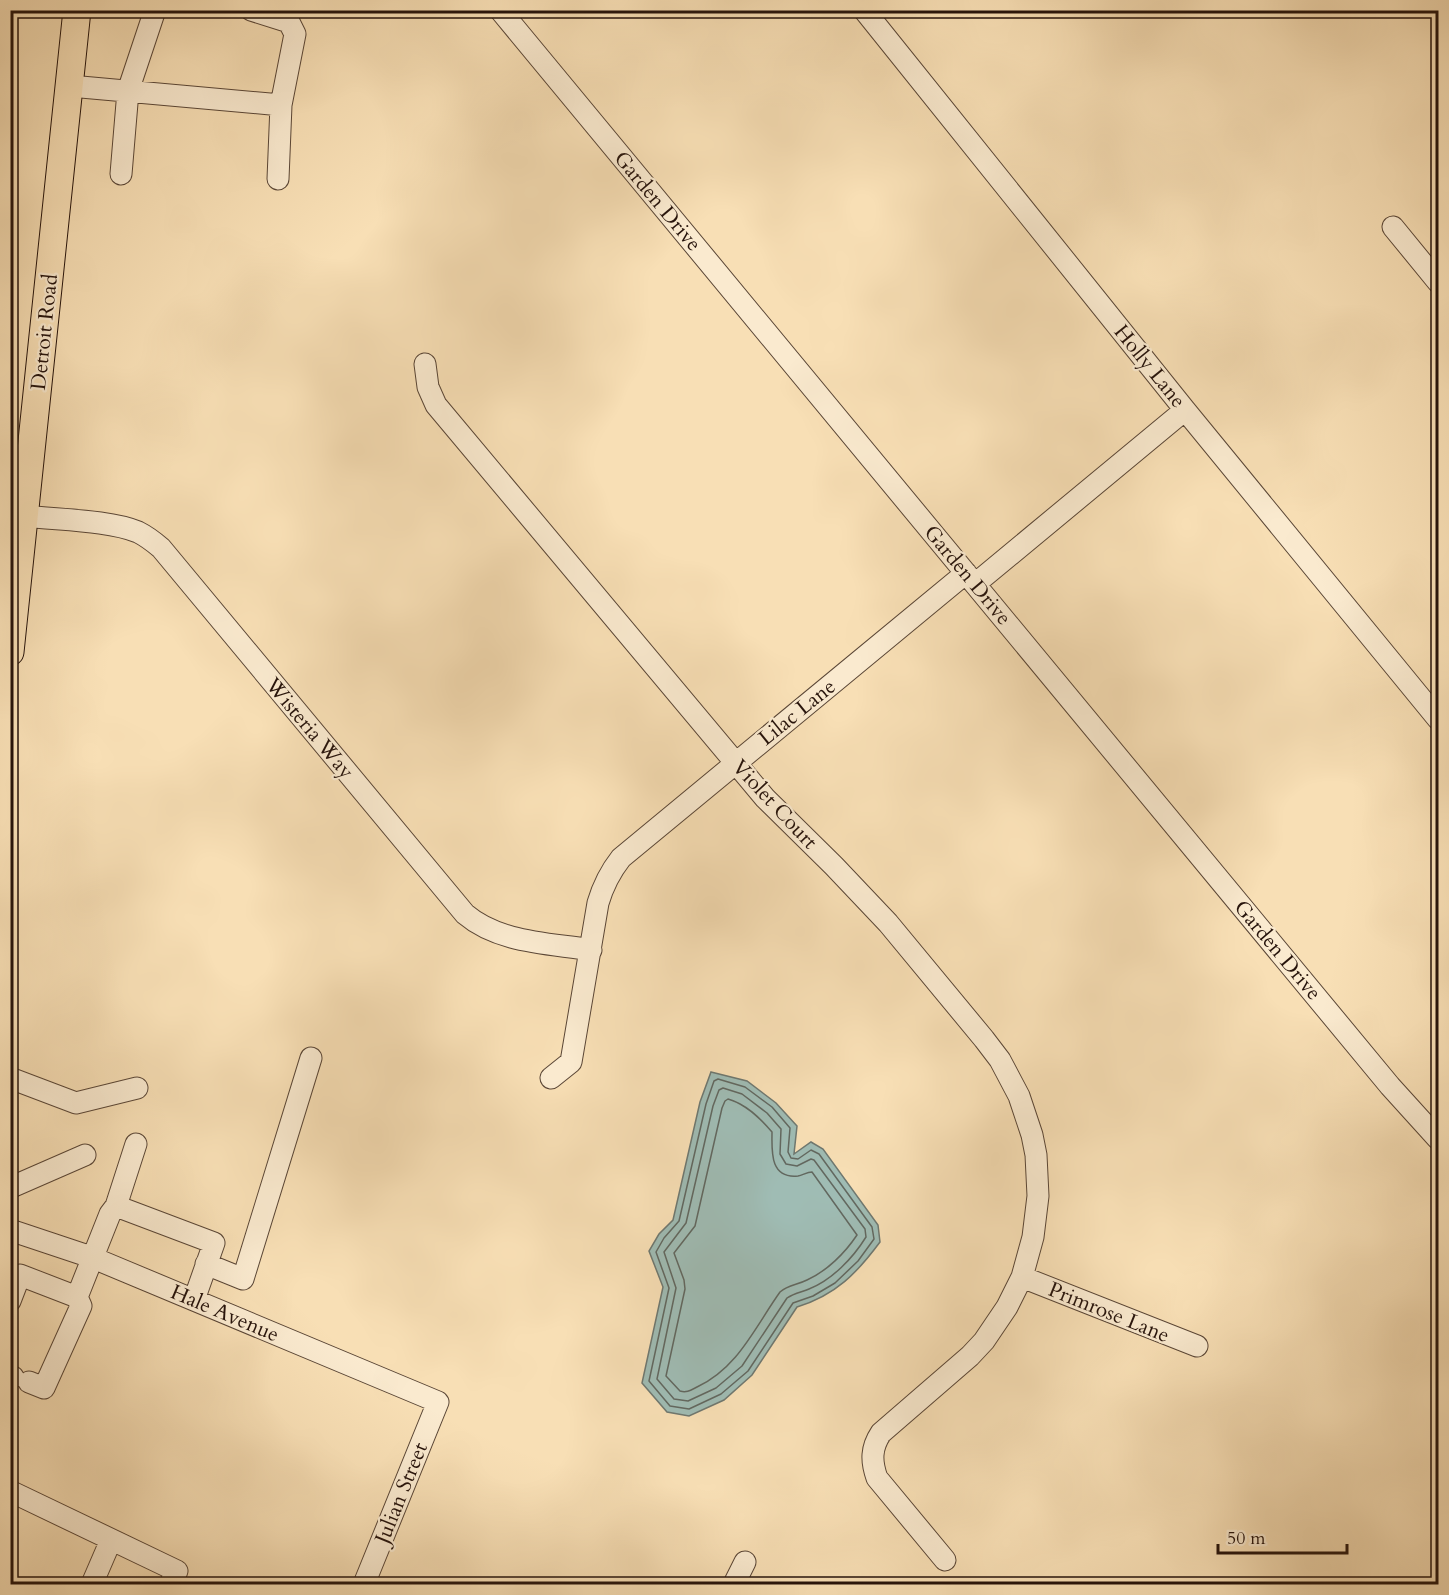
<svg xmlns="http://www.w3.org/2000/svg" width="1449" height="1595" font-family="Cardo,serif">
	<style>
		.water { fill: #9fbcb4; stroke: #6f7870; stroke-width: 1.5 }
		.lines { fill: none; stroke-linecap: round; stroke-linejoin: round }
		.shore { stroke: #626860; stroke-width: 1.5 }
		.minor-casing { stroke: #5a4636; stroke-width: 23 }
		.major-casing { stroke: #26130b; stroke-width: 29 }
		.minor { stroke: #faeacf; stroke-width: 21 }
		.major { stroke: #f8dfb5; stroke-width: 27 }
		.labels { text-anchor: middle; stroke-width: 4.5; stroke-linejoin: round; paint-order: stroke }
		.street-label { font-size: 21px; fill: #26130b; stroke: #faeacf }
	</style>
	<rect width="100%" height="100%" fill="#f8dfb5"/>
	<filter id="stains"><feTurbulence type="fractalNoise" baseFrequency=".00333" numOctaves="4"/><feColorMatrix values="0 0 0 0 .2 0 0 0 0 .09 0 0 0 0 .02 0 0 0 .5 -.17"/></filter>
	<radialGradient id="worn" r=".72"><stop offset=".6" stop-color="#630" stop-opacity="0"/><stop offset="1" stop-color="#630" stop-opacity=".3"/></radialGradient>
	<path class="water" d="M711,1072l36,9 29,22 21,23 -3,28 17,-12 12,7 55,76 2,17c-23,31 -44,53 -83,65l-45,68 -28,25 -35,16 -22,-4 -25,-29 21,-96 -14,-36 10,-17 14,-14 27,-118z"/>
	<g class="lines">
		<path class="shore" d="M718,1079l27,8 27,20 18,21 -2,24 3,6 7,1 13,-9 8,4 53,73 2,12 -16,22 -23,22 -22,13 -20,7 -45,68 -27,23 -32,15 -19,-3 -21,-25 20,-93 -13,-36 8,-14 15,-17 27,-117 8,-23z
			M723,1088l19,6 25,19 14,16 -1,25 6,10 11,2 14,-7 3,1 51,69 1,8c-13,21 -34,43 -57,52 -7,3 -15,4 -22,9l-45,68 -26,22 -28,13 -14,-2 -17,-20 19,-91 -12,-36 22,-29 27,-117 6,-16z
			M728,1099c18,5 32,19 44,33 0,18 -3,47 26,44 5,-1 9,-4 14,-4l45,63c-12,18 -30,36 -50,45 -10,5 -19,5 -27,12 -25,35 -42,76 -83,95 -6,3 -10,6 -17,4l-14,-15 19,-87 -1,-9 -10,-27 21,-27 27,-118 3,-7z"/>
		<defs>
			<path id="minor" d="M251,10l38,12 6,12 -14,71 -3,74
				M500,10l890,1076 48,53
				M864,10l321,400 253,309
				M70,86l211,19
				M121,174l7,-83 27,-81
				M1393,227l45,55
				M425,364l3,23 8,18 329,393 69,68 54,57 96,116 16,21 19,36 13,39 4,20 2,41 -5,41 -11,40 -15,30 -23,34 -14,15 -89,77c-10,15 -10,28 -4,45l68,82
				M25,516c32,4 84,4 113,16 8,4 16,10 23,16l304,366c34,29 84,29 126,36
				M975,584l210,-174
				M10,1078l66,25 61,-15
				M551,1078l20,-16 27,-159c5,-17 12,-31 23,-45l345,-285
				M14,1186l71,-31
				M116,1206l98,37 -20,57
				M10,1230l81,27 347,145 -74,182
				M206,1264l37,15 68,-221
				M1022,1277l175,69
				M10,1301l10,-26 57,22 33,-83 6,-8 20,-62
				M10,1376l3,1
				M29,1382l15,6 37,-82 -4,-9
				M10,1491l167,80 -7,13
				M92,1584l19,-44
				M734,1584l11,-22"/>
			<path id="major" d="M10,652l67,-642"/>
		</defs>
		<use href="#minor" class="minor-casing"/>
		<use href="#major" class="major-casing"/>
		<use href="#minor" class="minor"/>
		<use href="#major" class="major"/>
	</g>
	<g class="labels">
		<g class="street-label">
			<text transform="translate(658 201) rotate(50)" y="7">Garden Drive</text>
			<text transform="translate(44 332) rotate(-84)" y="7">Detroit Road</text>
			<text transform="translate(1150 366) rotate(51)" y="7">Holly Lane</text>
			<text transform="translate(968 575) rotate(50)" y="7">Garden Drive</text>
			<text transform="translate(797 712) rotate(-39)" y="7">Lilac Lane</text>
			<text transform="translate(310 728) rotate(50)" y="7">Wisteria Way</text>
			<text transform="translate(775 804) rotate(47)" y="7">Violet Court</text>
			<text transform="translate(1278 950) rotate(50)" y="7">Garden Drive</text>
			<text transform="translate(1109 1312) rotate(22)" y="7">Primrose Lane</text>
			<text transform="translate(225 1313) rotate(23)" y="7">Hale Avenue</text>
			<text transform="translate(401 1493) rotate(-68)" y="7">Julian Street</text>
		</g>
	</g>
	<rect width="1449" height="1595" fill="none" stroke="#f8dfb5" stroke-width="36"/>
	<rect x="12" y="12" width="1425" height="1571" fill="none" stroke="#26130b" stroke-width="3"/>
	<rect x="18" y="18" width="1413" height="1559" fill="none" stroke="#26130b" stroke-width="1.5"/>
	<path d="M1218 1544v9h129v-9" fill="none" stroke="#26130b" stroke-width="3"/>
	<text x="1227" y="1544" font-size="18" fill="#26130b" stroke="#faeacf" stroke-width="4.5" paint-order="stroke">50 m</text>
	<rect width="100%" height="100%" filter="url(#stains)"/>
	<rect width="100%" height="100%" fill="url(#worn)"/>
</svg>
